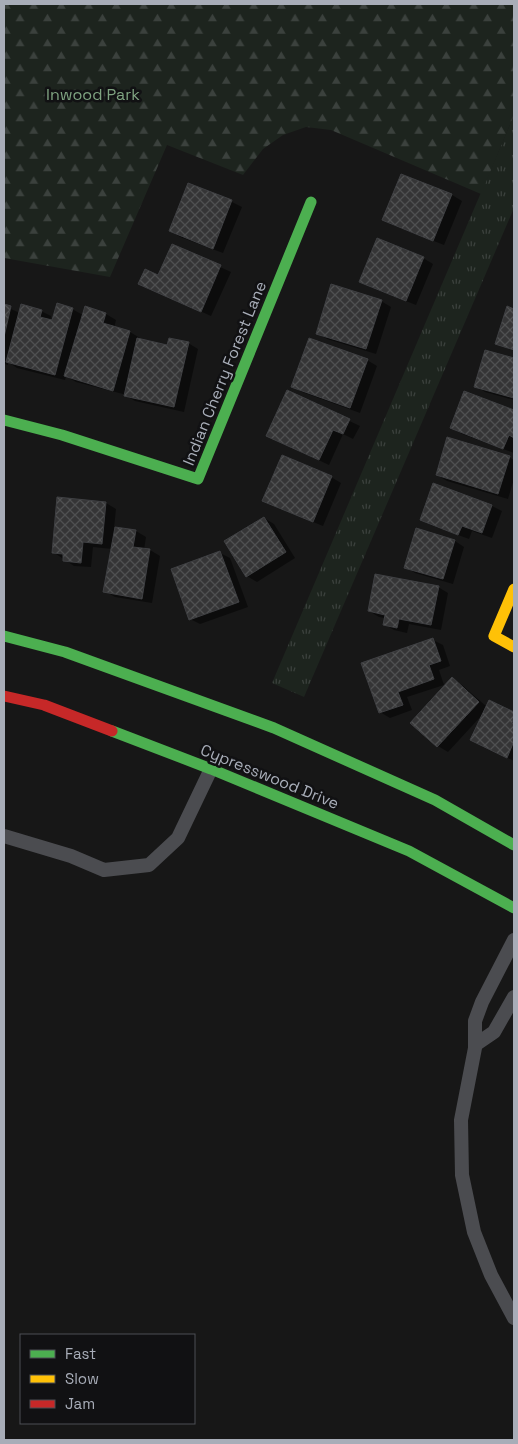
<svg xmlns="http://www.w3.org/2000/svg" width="518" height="1444" font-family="'Space Grotesk',sans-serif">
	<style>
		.grass { fill: url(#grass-tufts) }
		.forest { fill: url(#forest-firs) }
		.shadow { fill: #0007 }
		.building { fill: url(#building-cross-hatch); stroke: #3f4043 }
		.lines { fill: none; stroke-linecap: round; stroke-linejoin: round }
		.lane { stroke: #4b4c50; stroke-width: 14 }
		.fast { stroke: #4caf50; stroke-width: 11 }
		.slow { stroke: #ffc107; stroke-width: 11 }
		.jam { stroke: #c62828; stroke-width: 11 }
		.labels { text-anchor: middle; stroke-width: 5; stroke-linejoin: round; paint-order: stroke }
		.park-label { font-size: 16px; fill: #7fa381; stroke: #111113 }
		.street-label { font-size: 16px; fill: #a8adb8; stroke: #111113 }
	</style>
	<defs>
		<pattern id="grass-tufts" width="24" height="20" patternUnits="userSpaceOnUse" patternTransform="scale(1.25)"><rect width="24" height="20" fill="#1d241e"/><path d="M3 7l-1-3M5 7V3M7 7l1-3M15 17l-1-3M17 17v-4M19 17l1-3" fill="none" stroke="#3b413d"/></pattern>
		<pattern id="forest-firs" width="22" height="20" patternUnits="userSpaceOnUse" patternTransform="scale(1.25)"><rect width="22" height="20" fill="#1d241e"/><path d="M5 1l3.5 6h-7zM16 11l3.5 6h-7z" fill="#3b413d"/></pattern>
		<pattern id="building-cross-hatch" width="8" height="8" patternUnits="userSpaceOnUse" patternTransform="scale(1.25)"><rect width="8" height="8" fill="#353536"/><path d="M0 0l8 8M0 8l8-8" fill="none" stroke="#4f5051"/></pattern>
	</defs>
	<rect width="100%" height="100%" fill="#171717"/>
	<path class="grass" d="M514,115v93l-210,489 -32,-14z"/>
	<path class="forest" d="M4,4h510v111l-33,79 -150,-64 -25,-3 -23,8 -20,14 -20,26 -76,-30 -57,132 -106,-19z"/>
	<path class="shadow" d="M402,175l50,20 10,6 -18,44 -51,-20 -9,-5z
		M189,185l43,17 10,5 -19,46 -43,-16 -9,-6z
		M172,245l59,27 -20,44 -71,-32 19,-8z
		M423,258l10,6 -17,41 -46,-18 -9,-6z
		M381,301l10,6 -15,47 -49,-15 -10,-6z
		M4,306l16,7 21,-2 10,5 -1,5 22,-12 11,6 3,-7 20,6 10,6 -2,8 16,4 10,6 -1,2 29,6 20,-3 10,6 -14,63 -49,-11 -12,-7 -47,-12 -10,-6 -1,4 -48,-12 -9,-6v3l-4,-1z
		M507,308l7,2v41l-18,-8z
		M486,351l28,9v40l-29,-8 -9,-6z
		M367,360l10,6 -17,47 -58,-21 -10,-6z
		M288,392l72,34 -7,13 -10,-5 -14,31 -61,-29z
		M465,393l49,18v42l-52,-19 -10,-6z
		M509,457l5,3v19l-6,20 -61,-18 -10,-6z
		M331,477l10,6 -18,43 -49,-20 -10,-5z
		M434,484l58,22 10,5 -10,27 -20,-7 -3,8 -38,-14 -10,-5z
		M59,499l47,4 10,6 -2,19 22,3 10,6 -2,13h6l10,6 -8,47 -37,-6 -10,-6 7,-42 -19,-2 -2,20 -17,-1 -21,-14z
		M264,518l10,6 21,34 -38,24 -10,-6z
		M455,541l9,6 -11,37 -38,-11 -9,-6z
		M220,553l10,5 18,49 -48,17 -10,-5z
		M438,587l10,6 -7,37 -32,-6 -2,9 -13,-3 -10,-6 1,-6 -6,-1 -10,-6z
		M433,640l10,5 7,21 -11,4 5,15 -37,12 5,13 -22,8 -10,-6z
		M453,679l9,6 25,22 2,-5 25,11v48l-43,-21 12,-26 -35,38 -10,-6 -26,-23z"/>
	<path class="building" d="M401,174l51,20 -19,47 -51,-21z
		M188,183l44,17 -19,49 -44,-18z
		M377,238l47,19 -18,44 -47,-19z
		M172,244l49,21 -20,47 -63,-28 7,-15 13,6z
		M331,284l51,16 -16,49 -50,-15z
		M57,303l16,5 -18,67 -49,-13 15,-58 21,6 -2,7 12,3z
		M4,304l7,2 -7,31z
		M85,306l21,7 -3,10 27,8 -17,60 -49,-15z
		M507,306l7,3v41l-19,-6z
		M137,338l30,7 2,-7 20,4 -15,65 -50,-11z
		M309,338l59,21 -18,49 -59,-21z
		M485,350l29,8v40l-40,-11z
		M287,390l63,29 -7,15 -10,-4 -14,30 -53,-24z
		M464,391l50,19v28l-5,-3 -6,14 -53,-21z
		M447,437l63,19 -12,38 -62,-19z
		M282,455l50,21 -19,46 -51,-21z
		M433,483l59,22 -10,28 -20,-7 -4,9 -38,-15z
		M57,497l49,5 -4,42 -19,-2 -2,21 -18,-2v-7l-11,-1z
		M264,517l22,35 -40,25 -22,-36z
		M115,527l21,3 -3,17 17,2 -8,50 -39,-7z
		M416,528l39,12 -12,39 -39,-11z
		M220,551l19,51 -50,18 -18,-51z
		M375,574l64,12 -8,39 -32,-6 -2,9 -14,-3 2,-10 -17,-4z
		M433,638l8,23 -12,4 5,14 -36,13 5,13 -24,8 -18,-50z
		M452,677l27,25 -42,45 -27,-24z
		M489,700l25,12v6l-2,5 2,2v16l-7,17 -37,-18z"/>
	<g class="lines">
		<path class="lane" d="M4,836l67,20 33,14 45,-5 29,-27 33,-69
			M514,940l-32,62 -7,19v27l-14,72 1,55 12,57 17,43 23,43
			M475,1045l19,-13 20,-35"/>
		<path class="fast" d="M4,420l58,15 136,44 113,-277
			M4,636l61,16 209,76 161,72 79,45
			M112,731l99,38 198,82 105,57"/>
		<path class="slow" d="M514,589l-20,47 20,11"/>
		<path class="jam" d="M4,696l40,9 68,26"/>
	</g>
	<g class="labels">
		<g class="park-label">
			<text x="93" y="100">Inwood Park</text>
		</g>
		<g class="street-label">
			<text transform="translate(224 373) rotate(-68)" y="6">Indian Cherry Forest Lane</text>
			<text transform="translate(270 776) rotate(22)" y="6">Cypresswood Drive</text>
		</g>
	</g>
	<rect width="518" height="1444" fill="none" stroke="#a8adb8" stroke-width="10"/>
	<rect x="20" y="1334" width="175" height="90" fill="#111113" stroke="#4d4f55"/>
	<rect x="30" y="1350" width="25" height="8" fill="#4caf50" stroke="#4d4f55"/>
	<text x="65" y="1359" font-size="15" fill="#a8adb8">Fast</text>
	<rect x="30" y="1375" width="25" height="8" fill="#ffc107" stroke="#4d4f55"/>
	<text x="65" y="1384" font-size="15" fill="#a8adb8">Slow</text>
	<rect x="30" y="1400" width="25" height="8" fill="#c62828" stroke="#4d4f55"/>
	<text x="65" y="1409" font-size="15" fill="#a8adb8">Jam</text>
</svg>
